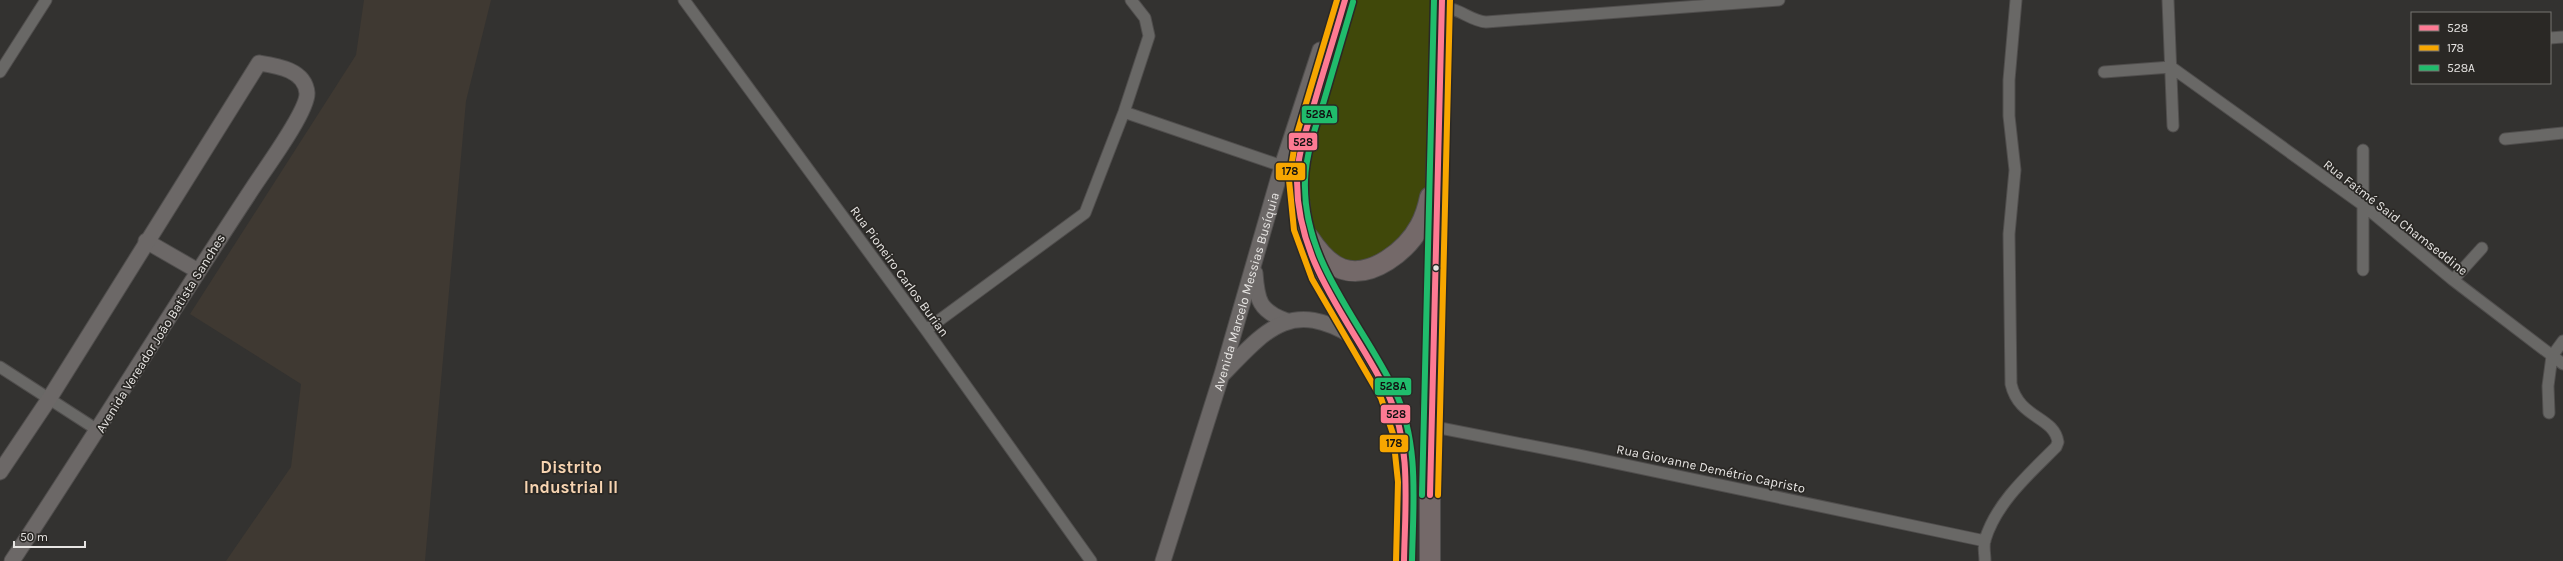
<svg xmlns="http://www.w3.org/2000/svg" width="2563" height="561" font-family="Karla,sans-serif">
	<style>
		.built { fill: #3f3932 }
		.green { fill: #40480a }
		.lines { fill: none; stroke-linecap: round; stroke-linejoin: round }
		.street-casing { stroke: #504e4d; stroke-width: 13 }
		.secondary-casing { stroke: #504e4d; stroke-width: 17 }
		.highway-casing { stroke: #504e4d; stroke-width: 22 }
		.street { stroke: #696866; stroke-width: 11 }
		.secondary { stroke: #6c6867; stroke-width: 15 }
		.highway { stroke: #746969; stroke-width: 20 }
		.bus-1-casing { stroke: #2a2825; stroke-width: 9 }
		.bus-2-casing { stroke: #2a2825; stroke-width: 9 }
		.bus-3-casing { stroke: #2a2825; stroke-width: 9 }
		.bus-1 { stroke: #fe7a93; stroke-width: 6 }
		.bus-2 { stroke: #f7a600; stroke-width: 6 }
		.bus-3 { stroke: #20bc6c; stroke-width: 6 }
		.bus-dot { fill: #e7e5e3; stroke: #2a2825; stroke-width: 1.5 }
		.labels { text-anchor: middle; stroke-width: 3.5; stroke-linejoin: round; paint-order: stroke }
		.street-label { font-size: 13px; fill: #e7e5e3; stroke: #2a2825 }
		.district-label { font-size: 17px; font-weight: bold; fill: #f7d4b1; stroke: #2a2825 }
		.line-badge { stroke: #2a2825; stroke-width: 1.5 }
		.pale-badge-label { font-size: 11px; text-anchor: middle; font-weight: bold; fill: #111 }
	</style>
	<rect width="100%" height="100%" fill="#333230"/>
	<path class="built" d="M364,0h127l-25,101 -41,460h-199l65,-94 10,-83 -111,-70 166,-259z"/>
	<path class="green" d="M1345,0h92l-12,213 -50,53 -45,-4 -31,-56 -2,-26z"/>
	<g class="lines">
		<defs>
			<path id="street" d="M684,0l242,330 165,231
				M2168,0l5,126
				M1442,8c17,-1 28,13 44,14l293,-22
				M2550,38l13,-1
				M0,72l46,-72
				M2104,72l67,-5 192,138 90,75 110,84
				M1124,112l158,54
				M2505,139l58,-6
				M2363,270v-120
				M2453,280l29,-32
				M926,330l159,-117 39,-101 25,-76 -4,-18 -14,-18
				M0,367l99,64
				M2549,413l-1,-27 4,-30 11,-15
				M1430,426l148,29 407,86
				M1985,561c0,-7 -2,-15 0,-21 11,-37 44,-66 71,-93l2,-5c-4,-26 -39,-23 -47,-58l-2,-150 6,-64 -6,-54v-36l7,-80"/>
			<g id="secondary">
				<path d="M146,241l52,30"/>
				<path d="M1255,273c2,27 4,38 32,48"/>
				<path d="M1223,374c43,-44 67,-75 129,-38"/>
				<path d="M0,472l49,-73 210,-336c19,3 46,7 48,30 1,18 -42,76 -53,93 -82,124 -160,251 -242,375"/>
				<path id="s1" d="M1163,561l59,-187 60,-208 38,-116"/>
			</g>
			<path id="highway" d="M1345,0l-41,138 -7,42 5,49 17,47 69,119 13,37 5,50 -2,79
				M1309,238c8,12 19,26 33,31 30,10 65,-19 78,-43 5,-9 8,-19 10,-29
				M1430,561v-135l6,-139v-108l6,-179"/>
		</defs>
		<use href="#street" class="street-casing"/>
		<use href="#secondary" class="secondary-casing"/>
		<use href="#highway" class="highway-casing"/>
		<use href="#street" class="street"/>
		<use href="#secondary" class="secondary"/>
		<use href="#highway" class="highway"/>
		<defs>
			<path id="bus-1" d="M1345,0c-10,35 -21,69 -31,104 -7,24 -17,51 -17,77 0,85 56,142 91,213 24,52 17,112 16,167
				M1430,495l12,-495"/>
			<path id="bus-2" d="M1337,0l-41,137 -7,43 5,50 18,49 69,119 12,36 5,48 -2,79
				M1438,495l12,-495"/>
			<path id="bus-3" d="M1353,2c-10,34 -20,68 -30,102 -8,24 -17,50 -18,76 -3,82 57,142 90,211 25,53 18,114 17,170
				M1422,495l12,-495"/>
		</defs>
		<use href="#bus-1" class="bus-1-casing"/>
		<use href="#bus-2" class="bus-2-casing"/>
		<use href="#bus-3" class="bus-3-casing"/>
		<use href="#bus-1" class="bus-1"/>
		<use href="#bus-2" class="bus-2"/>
		<use href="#bus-3" class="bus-3"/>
	</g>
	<circle class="bus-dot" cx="1436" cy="268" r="3.5"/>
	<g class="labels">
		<g class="street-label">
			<text transform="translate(2396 217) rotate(38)" y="5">Rua Fatmé Said Chamseddine</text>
			<text transform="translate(900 271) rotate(54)" y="5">Rua Pioneiro Carlos Burian</text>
			<text dy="5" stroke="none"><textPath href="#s1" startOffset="282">Avenida Marcelo Messias Busíquia</textPath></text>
			<text transform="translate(160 333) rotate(-58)" y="5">Avenida Vereador João Batista Sanches</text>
			<text transform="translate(1711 468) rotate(12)" y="5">Rua Giovanne Demétrio Capristo</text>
		</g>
		<g class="district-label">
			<text x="571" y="473">Distrito<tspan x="571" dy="20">Industrial II</tspan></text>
		</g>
	</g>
	<g class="line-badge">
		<rect x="1301" y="105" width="37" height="19" rx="4" fill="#20bc6c"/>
		<rect x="1288" y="132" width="30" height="19" rx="4" fill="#fe7a93"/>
		<rect x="1275" y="162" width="31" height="19" rx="4" fill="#f7a600"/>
		<rect x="1374" y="377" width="38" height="19" rx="4" fill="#20bc6c"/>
		<rect x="1380" y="404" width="31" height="20" rx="4" fill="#fe7a93"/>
		<rect x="1379" y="434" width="30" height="19" rx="4" fill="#f7a600"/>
	</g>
	<g class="pale-badge-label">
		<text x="1319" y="118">528A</text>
		<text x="1303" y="146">528</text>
		<text x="1290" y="175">178</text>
		<text x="1393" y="390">528A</text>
		<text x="1396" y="418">528</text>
		<text x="1394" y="447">178</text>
	</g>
	<rect x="2411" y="12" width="140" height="72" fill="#2a2825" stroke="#767471"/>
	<rect x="2419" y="25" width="20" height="6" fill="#fe7a93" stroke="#767471"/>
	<text x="2447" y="32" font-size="12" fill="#e7e5e3">528</text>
	<rect x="2419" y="45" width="20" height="6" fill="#f7a600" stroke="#767471"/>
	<text x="2447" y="52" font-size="12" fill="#e7e5e3">178</text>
	<rect x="2419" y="65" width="20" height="6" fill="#20bc6c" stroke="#767471"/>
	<text x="2447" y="72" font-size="12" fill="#e7e5e3">528A</text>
	<path d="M14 541v6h71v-6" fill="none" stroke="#e7e5e3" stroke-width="2"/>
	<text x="20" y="541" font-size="12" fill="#e7e5e3" stroke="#2a2825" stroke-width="3" paint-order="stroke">50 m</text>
</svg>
